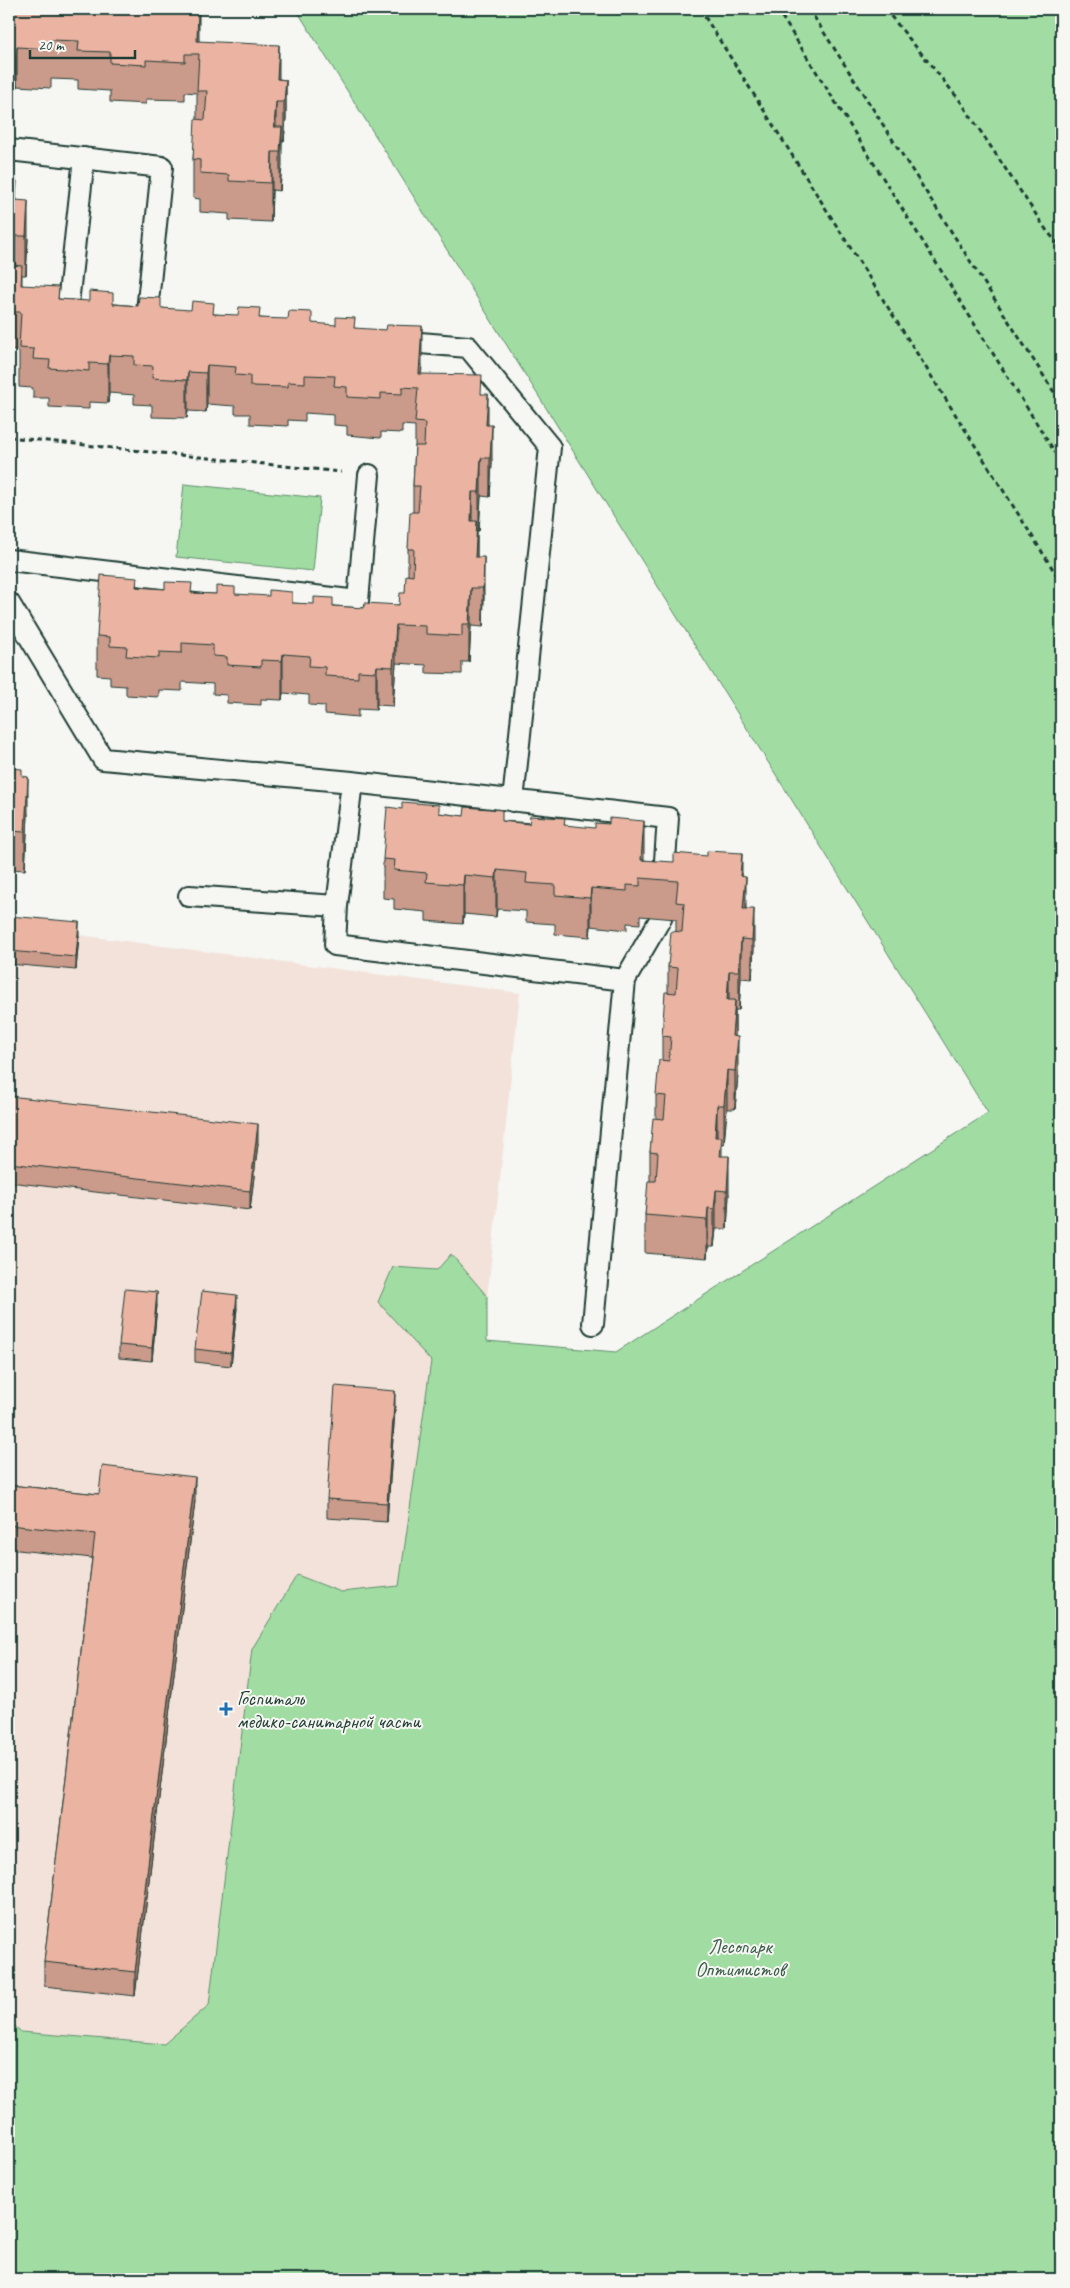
<svg xmlns="http://www.w3.org/2000/svg" width="1070" height="2288" font-family="Caveat,sans-serif">
	<style>
		.built { fill: #f3e2da }
		.green { fill: #a1dda3; stroke: #608d6c }
		.lines { fill: none; stroke-linecap: round; stroke-linejoin: round }
		.service-casing { stroke: #1f3d34; stroke-width: 24 }
		.path { stroke: #1f3d34; stroke-width: 3; stroke-dasharray: 5 4; stroke-linecap: butt }
		.service { stroke: #f6f6f2; stroke-width: 20 }
		.wall { fill: #ca9a8b; stroke: #1f3d34 }
		.shaded-wall { fill: #a47d71; stroke: #1f3d34 }
		.building { fill: #ebb3a2; stroke: #1f3d34 }
		.poi-dot { fill: #1f6fb2; stroke: #f6f6f2; stroke-width: 2 }
		.labels { text-anchor: middle; stroke-width: 4; stroke-linejoin: round; paint-order: stroke }
		.poi-label { font-size: 20px; fill: #1f3d34; stroke: #f6f6f2; text-anchor: start }
		.park-label { font-size: 20px; fill: #395d4a; stroke: #f6f6f2 }
	</style>
	<rect width="100%" height="100%" fill="#f6f6f2"/>
	<filter id="ink" filterUnits="userSpaceOnUse"><feTurbulence type="fractalNoise" baseFrequency=".02" numOctaves="2"/><feDisplacementMap in="SourceGraphic" scale="10" xChannelSelector="R" yChannelSelector="G"/><feConvolveMatrix kernelMatrix="1 2 1 2 8 2 1 2 1" color-interpolation-filters="sRGB"/></filter>
	<g filter="url(#ink)">
		<path class="built" d="M9,929l70,6 441,58 -122,1131 -389,-46z"/>
		<path class="green" d="M296,9h765v2270h-1052v-259l12,12 143,12 45,-39 43,-356 45,-74 44,17 58,-6 32,-225 -53,-59 15,-35 44,3 14,-16 36,42v45l129,11 372,-239z
			M184,484l136,14 -7,73 -137,-14z"/>
		<g class="lines">
			<defs>
				<path id="service" d="M9,150l153,17 -16,154
					M80,314l-13,-1 17,-155
					M396,341l72,6 82,100 -37,354
					M9,560l349,41 11,-126
					M9,603l94,156 249,23 316,36 -5,71
					M352,782l-15,124 -2,39 290,35 -32,344
					M189,896l148,10
					M625,980l36,-62"/>
			</defs>
			<use href="#service" class="service-casing"/>
			<path class="path" d="M700,9l361,573
				M777,9l284,453
				M809,9l252,394
				M885,9l76,93 86,129 14,16
				M9,437l332,35"/>
			<use href="#service" class="service"/>
		</g>
		<path class="wall" d="M9,9l190,32 80,38 7,1v38l-2,23h-2l-2,50 -8,-1 -1,32 -42,-2v-6l-29,-2v-13l-7,-1v-39l4,-40v-26l-12,-1v8l-39,-1v5l-36,-2v-11l-32,-2v-9l-27,-1v9l-34,-2 -1,7h-7z
			M9,180l8,20 11,39 -2,36h-4v10l37,14 102,9 53,6 46,4 95,10 67,37 -1,9 61,20 6,31 4,38 -2,34 -9,-1 -2,35h-2v26l7,39 -1,31 -12,-1 -2,36h-7v12l-36,-1v-8l-30,-2 -3,43 -16,-1 -1,5 -18,-1v8l-33,-3v-8l-16,-1v-10l-26,-2 -1,7 -21,-1v6l-34,-2v-8l-14,-1v-10l-31,-2v9l-23,-1v7l-33,-2v-9l-16,-1v-9l-13,-1v-39l40,-49 55,6 43,2 57,8 41,3 31,2 35,-3 6,-12 3,-18v-26l5,-37v-26l2,-40v-20l-13,-1v8l-21,-1v6l-34,-3v-9l-13,-1v-10l-29,-2v8l-17,-1v6l-38,-2v-10h-15v-8l-28,-2 -1,8 -18,-1 -1,7 -35,-1v-12l-18,-1v-9l-25,-2 -1,10 -19,-1v7l-40,-2v-9h-16v-10l-14,-1v-36l-10,-1z
			M9,768l13,8 6,39 -3,55 -16,-1z
			M439,813l63,8 63,4 79,35 98,16 4,33 8,39 -2,31 -11,-1 -2,32h-4v26l3,39 -3,34h-8l-3,35h-2v12l7,39 -2,34h-11l-2,18h-6l-1,11 -62,-5v-38l5,-34v-29l6,-34v-23l6,-34v-25l6,-44v-25l8,-35v-13l-36,-3v8l-13,-1v7l-36,-4 -1,11 -35,-3v-10l-29,-2v-11l-29,-2 -1,8 -32,-3 -1,10 -37,-3v-9l-32,-3v-10l-11,-1v-39z
			M9,916l70,19 -3,35 -67,-6z
			M9,1096l249,47 -8,67 -241,-28z
			M157,1305l-5,56 -33,-3v-13z
			M237,1308l-6,58 -36,-4v-13z
			M395,1410l-8,112 -60,-4v-19z
			M9,1485l90,9 96,7 -60,495 -91,-10v-24l48,-404 -83,-9z"/>
		<path class="shaded-wall" d="M199,9v33l-2,-1z
			M279,45v39l-2,-5z
			M17,47v39l-1,7v-38z
			M286,80v38l-2,23v-39z
			M276,102v38l-2,-13z
			M282,127v39l-2,25v-39z
			M272,152v38l-1,32v-39z
			M28,201v38l-2,36v-39z
			M15,236v38l-2,-9z
			M422,326v39l-3,48v-39z
			M109,355v38l-1,10v-39z
			M207,365v39l-1,8v-39z
			M188,372v39l-1,7v-38z
			M488,394v39l-2,-8z
			M492,425v38l-2,34v-39z
			M481,458v38l-2,35v-39z
			M472,492v39l-1,-10z
			M477,521v38l-2,-2z
			M484,557v39l-1,31v-39z
			M471,588v38l-2,36v-38z
			M396,625v38l-3,43v-39z
			M283,654v39l-1,7v-39z
			M377,666v39l-1,5v-38z
			M28,777v38l-3,55v-38z
			M644,821v39h-3z
			M742,853v39l-2,-16z
			M497,870v39l-1,8v-39z
			M464,875v39l-1,10v-39z
			M746,877v38l-3,-6z
			M591,888v38l-1,11v-39z
			M754,909v39l-2,31v-39z
			M79,922v13l-3,35v-13z
			M741,939v39l-2,32v-39z
			M729,971v38l-2,-9z
			M735,1000v39l-3,-3z
			M738,1037v38l-3,34v-38z
			M727,1070v39l-3,35v-39z
			M717,1105v38l-2,-6z
			M258,1124v19l-8,67v-19z
			M729,1156v39l-2,34v-38z
			M716,1190v39l-2,18v-38z
			M708,1208v39l-1,11v-38z
			M157,1292v13l-5,56v-13z
			M237,1295v13l-6,58v-13z
			M395,1391v19l-8,112v-19z
			M195,1477v24l-60,495v-24z"/>
		<path class="building" d="M9,9h189l-1,32 82,4 -2,34 9,1 -2,22h-8l-2,25h8l-2,25h-8l-1,31 -42,-2v-6l-29,-2v-13l-7,-1 2,-40 10,1 2,-29h-10l2,-37h-14v8l-39,-2v5l-36,-2v-11l-32,-1 1,-10 -28,-1v9l-34,-2 -1,8 -7,-1z
			M9,180l8,1 -1,19 12,1 -2,35h-11l-2,29 9,1 -1,19 38,2 -1,12 31,2v-10l24,2v11l25,2 1,-9 22,1v10l30,2 1,-9 22,2 -1,11 25,1 1,-8 21,1 -1,10 29,1 1,-8 23,1v11l24,2v-8l19,1 -1,10 32,2 1,-5 35,1 -3,48 63,1 -1,19h7l-2,31h6l-2,33h-9l-2,34h-7l-1,29h6l-2,36h9l-1,31h-12l-2,36h-7v12l-36,-2v-8l-30,-1 -3,42 -16,-1 -1,6 -18,-1v7l-33,-2v-9l-16,-1 1,-10 -27,-2 -1,7 -21,-1v7l-34,-2v-8l-14,-1v-11l-31,-2v10l-23,-1v6l-33,-2 1,-9 -17,-1v-9l-13,-1 4,-61 36,3 -1,9 29,2v-7l27,1 -1,10 25,1v-8l19,1v7l34,2v-6l23,2v11l22,1v-7l19,1v8l31,2 1,-5 34,2 1,-12h5l1,-18 7,1 1,-27h-6l2,-37h8l2,-26h-7l2,-40h9l1,-23 -10,-1 3,-34 -16,-1v7l-21,-1v6l-34,-2v-10l-13,-1 1,-10 -30,-1v8l-17,-1v5l-38,-1v-10l-15,-1 1,-8 -29,-2 -1,8 -18,-1 -1,8 -35,-2 1,-12 -19,-1v-9l-25,-1 -1,9 -19,-1v8l-40,-3 1,-8 -17,-1 1,-10 -15,-1 2,-36h-12z
			M9,768l13,1v7l6,1 -3,55 -16,-1z
			M402,802l37,3v8l25,3 1,-9 37,3v11l27,3 1,-8 35,2 -1,7 31,3v-5l14,1v-6l35,3 -3,39 33,2v-9l33,3v-5l35,2 -2,23 6,1 -3,32h11l-2,31 -11,-1 -2,32h-10l-2,29h8l-3,36 6,1 -3,34 -8,-1 -3,35h-7l-2,32h7l-2,19h9l-2,35 -11,-1 -2,19 -6,-1 -1,12 -62,-5 3,-34h8l2,-28 -8,-1 3,-34 11,1 2,-23 -10,-1 3,-35 10,1 2,-24 -9,-1 3,-44 11,1 2,-25 -10,-1 3,-36 11,1 2,-29 -8,-1 2,-21 -38,-3v8l-13,-1v6l-36,-3 -1,10 -35,-3v-10l-29,-2 1,-10 -30,-3 -1,8 -32,-3 -1,10 -37,-3 1,-9 -33,-3 1,-10 -12,-1 4,-52 15,2z
			M9,916l70,6 -3,35 -67,-6z
			M9,1096l249,28 -8,67 -241,-28z
			M125,1289l32,3 -5,56 -33,-3z
			M202,1291l35,4 -6,58 -36,-4z
			M335,1386l60,5 -8,112 -60,-4z
			M102,1466l93,11 -60,495 -91,-10 51,-428 -86,-9v-40l90,9z"/>
	</g>
	<path class="poi-dot" d="M223.5 1701.5h5v5h5v5h-5v5h-5v-5h-5v-5h5z"/>
	<g class="labels">
		<g class="poi-label">
			<text x="237" y="1705">Госпиталь<tspan x="237" dy="23">медико-санитарной части</tspan></text>
		</g>
		<g class="park-label">
			<text x="740" y="1953">Лесопарк<tspan x="740" dy="23">Оптимистов</tspan></text>
		</g>
	</g>
	<rect width="1070" height="2288" fill="none" stroke="#f6f6f2" stroke-width="30"/>
	<rect x="15" y="15" width="1040" height="2258" fill="none" stroke="#1f3d34" stroke-width="2" filter="url(#ink)"/>
	<path d="M30 50v8h105v-8" fill="none" stroke="#1f3d34" stroke-width="2.5"/>
	<text x="38" y="50" font-size="15" fill="#1f3d34" stroke="#f6f6f2" stroke-width="4" paint-order="stroke">20 m</text>
</svg>
